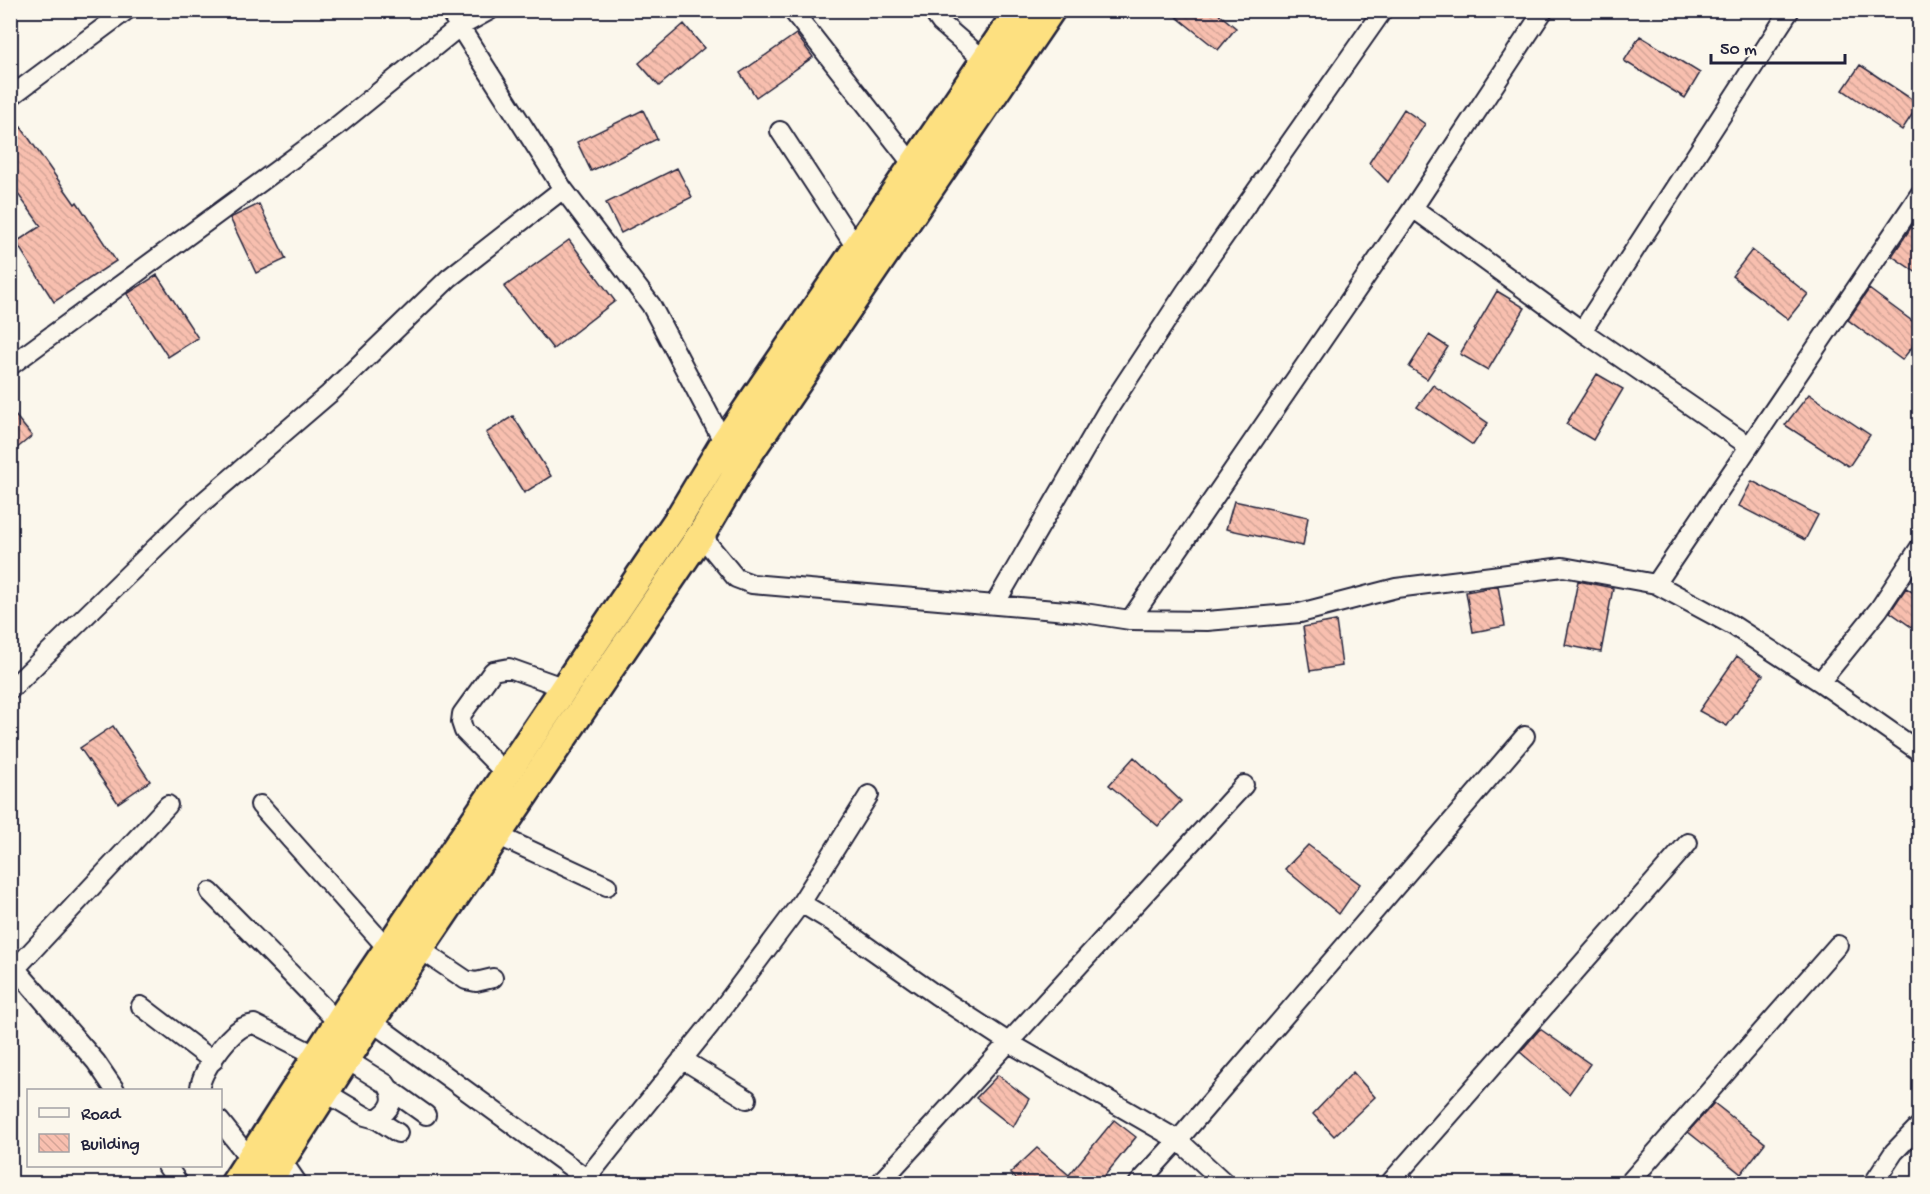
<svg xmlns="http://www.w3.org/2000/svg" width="1930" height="1194" font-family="'Gochi Hand',sans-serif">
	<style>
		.building { fill: url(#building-back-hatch); stroke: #22223b; stroke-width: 1.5 }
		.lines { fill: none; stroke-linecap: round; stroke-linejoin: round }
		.minor-casing { stroke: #22223b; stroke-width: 22 }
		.highway-casing { stroke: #22223b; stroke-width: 32 }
		.minor { stroke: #fbf7ec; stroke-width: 18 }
		.highway { stroke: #fde080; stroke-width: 27 }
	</style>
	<defs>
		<pattern id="building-back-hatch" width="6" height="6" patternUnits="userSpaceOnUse" patternTransform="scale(1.5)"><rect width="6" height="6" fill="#f8bfaf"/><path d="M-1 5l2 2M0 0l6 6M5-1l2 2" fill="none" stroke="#d4a497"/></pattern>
	</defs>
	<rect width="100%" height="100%" fill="#fbf7ec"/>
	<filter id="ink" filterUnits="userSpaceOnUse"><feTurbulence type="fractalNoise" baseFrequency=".0167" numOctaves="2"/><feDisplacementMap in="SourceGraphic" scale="12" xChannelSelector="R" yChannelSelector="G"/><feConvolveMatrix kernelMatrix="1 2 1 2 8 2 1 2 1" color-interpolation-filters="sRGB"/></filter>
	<g filter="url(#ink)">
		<path class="building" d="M1168,10h46l22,18 -18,22z
			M684,24l20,24 -45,38 -20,-23z
			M796,34l17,23 -57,40 -16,-24z
			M1640,36l60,37 -15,25 -61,-37z
			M1860,65l59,39 -17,26 -59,-40z
			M1404,109l21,15 -37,58 -19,-19z
			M643,110l14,29 -66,32 -14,-29z
			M21,127l54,77 2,-2 39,59 -62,41 -38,-60 25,-16 -31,-43v-49z
			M677,168l15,29 -71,36 -15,-30z
			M259,204l27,55 -30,14 -26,-55z
			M1912,226l8,6v43l-28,-19z
			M569,240l46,61 -62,48 -49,-62z
			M1752,250l56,44 -20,25 -56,-43z
			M157,275l41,63 -30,19 -41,-63z
			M1869,289l51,38v10l-18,23 -54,-40z
			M1497,291l28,17 -37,62 -28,-16z
			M1429,335l19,12 -21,32 -18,-12z
			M1597,374l26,15 -30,51 -27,-16z
			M1433,385l55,38 -15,22 -56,-38z
			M1809,394l61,41 -20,30 -2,1 -63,-41z
			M10,409l22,27 -22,18z
			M513,416l38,60 -27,17 -38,-60z
			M1752,481l66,34 -13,25 -66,-34z
			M1234,501l74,16 -5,29 -77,-17z
			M1578,581l35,7 -12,64 -36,-7z
			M1498,586l7,40 -32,6 -7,-40z
			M1906,588l14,9v36l-30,-21z
			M1336,621l6,45 -32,5 -7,-44z
			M1737,656l26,19 -36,51 -28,-15z
			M113,726l37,55 -32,22 -38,-55z
			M1134,757l47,44 -23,25 -49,-41z
			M1308,845l52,39 -21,30 -54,-45z
			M1540,1029l50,35 -21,30 -49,-42z
			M1353,1072l22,25 -41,39 -21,-22z
			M998,1075l31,24 -16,28 -37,-29z
			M1714,1103l51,40 -24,31 -53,-42z
			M1114,1120l22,17 -38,47h-76l-12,-11 27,-25 32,27z"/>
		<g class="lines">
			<defs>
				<path id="minor" d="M449,10l114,179 88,116 73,138
					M792,10l122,156
					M937,10l-1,6 5,7 44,38
					M10,97l117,-87
					M780,131l77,118
					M1413,208l169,123 167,115
					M1582,331l208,-321
					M10,366l327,-240 122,-99 31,-17
					M704,530l4,14 28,34 16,6 326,28 52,8 77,1 93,-8 96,-25 167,-21 93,17 78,42 86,56 100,70
					M1656,584l264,-390
					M995,604l112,-193 79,-120 197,-281
					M1130,620l283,-412 131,-198
					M1820,682l59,-73 41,-62
					M10,690l185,-181 134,-115 120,-116 114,-89
					M506,774l-42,-43 -3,-9 1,-8 31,-43 16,-3 56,20
					M260,805l128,144
					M497,835l110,51
					M210,892c43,44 86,86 128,131
					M801,903l30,18 105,74 72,47 170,98 48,44
					M420,949l46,31 10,2 17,-4
					M10,962l86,100 19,28
					M10,972l6,-4 152,-163
					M141,1006l72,55
					M371,1021l223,163
					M682,1059l65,40
					M200,1090c-1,-16 26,-52 40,-61 4,-3 9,-4 14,-5l63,32
					M391,1090l35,25
					M325,1092l40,24 11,3c14,-8 22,-20 10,-35l-40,-25
					M376,1119l22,14
					M220,1121l30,38
					M281,1159l17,25
					M167,1166l12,18
					M582,1184l128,-159 91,-122 68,-108
					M879,1184l365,-399
					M1138,1184l40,-44 347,-404
					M1389,1184l299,-341
					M1628,1184l210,-239
					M1873,1184l21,-32 26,-27"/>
				<path id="highway" d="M234,1184l113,-175 332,-491 45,-75 295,-433
					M266,1184l105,-163 333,-491 44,-75 303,-445"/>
			</defs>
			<use href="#minor" class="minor-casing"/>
			<use href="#highway" class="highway-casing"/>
			<use href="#minor" class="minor"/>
			<use href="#highway" class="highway"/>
		</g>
	</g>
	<rect width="1930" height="1194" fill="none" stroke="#fbf7ec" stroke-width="36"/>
	<rect x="18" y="18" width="1894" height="1158" fill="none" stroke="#22223b" stroke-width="2" filter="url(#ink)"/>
	<rect x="27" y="1089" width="195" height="78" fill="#fbf7ec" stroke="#a4a2a5" stroke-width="1.5"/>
	<rect x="39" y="1108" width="30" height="9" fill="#fbf7ec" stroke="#a4a2a5" stroke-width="1.5"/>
	<text x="81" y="1119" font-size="18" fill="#22223b">Road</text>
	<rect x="39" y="1134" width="30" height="18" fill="url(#building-back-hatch)" stroke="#a4a2a5" stroke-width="1.5"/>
	<text x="81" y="1149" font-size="18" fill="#22223b">Building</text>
	<path d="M1711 54v9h134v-9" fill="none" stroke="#22223b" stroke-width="3"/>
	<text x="1720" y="54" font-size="18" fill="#22223b" stroke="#fbf7ec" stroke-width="4.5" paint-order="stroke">50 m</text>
</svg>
